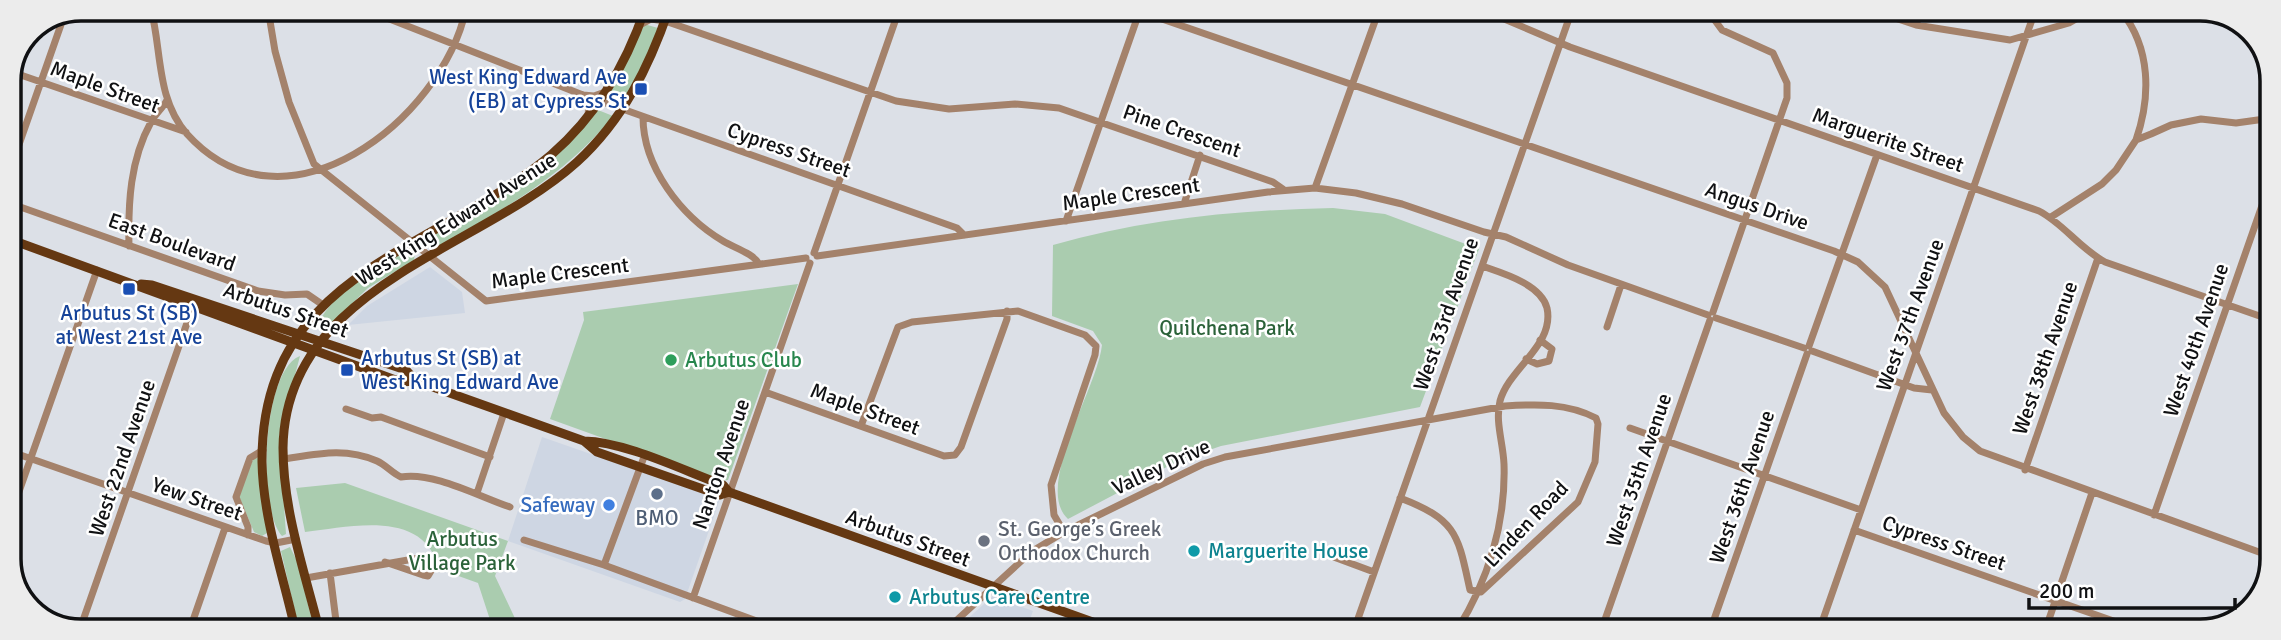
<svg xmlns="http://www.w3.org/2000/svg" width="2281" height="640" font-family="Signika,sans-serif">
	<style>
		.built { fill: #ced6e3 }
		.green { fill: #aaccaf }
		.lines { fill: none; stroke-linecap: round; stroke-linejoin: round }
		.minor { stroke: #a4826b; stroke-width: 7 }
		.major { stroke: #653812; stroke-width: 9 }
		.transit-dot { fill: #1a4fb4; stroke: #fff; stroke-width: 2.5 }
		.leisure-dot { fill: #2e9e5b; stroke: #fff; stroke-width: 2.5 }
		.service-dot { fill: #5c6f8a; stroke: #fff; stroke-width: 2.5 }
		.shop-dot { fill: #3f7fe0; stroke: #fff; stroke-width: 2.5 }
		.worship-dot { fill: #6b7280; stroke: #fff; stroke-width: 2.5 }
		.culture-dot { fill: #0f9aa8; stroke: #fff; stroke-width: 2.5 }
		.labels { text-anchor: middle; stroke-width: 5; stroke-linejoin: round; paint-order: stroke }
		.transit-label { font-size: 21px; fill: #164399; stroke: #fff; text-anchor: end }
		.street-label { font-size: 21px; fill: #101113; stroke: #fff }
		.park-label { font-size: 21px; fill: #2b6239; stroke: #fff }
		.leisure-label { font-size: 21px; fill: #27864d; stroke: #fff; text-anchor: start }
		.shop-label { font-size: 21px; fill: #366cbe; stroke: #fff; text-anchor: end }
		.service-label { font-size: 21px; fill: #4e5e75; stroke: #fff }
		.worship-label { font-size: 21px; fill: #5b616d; stroke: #fff; text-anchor: start }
		.culture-label { font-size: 21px; fill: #0d838f; stroke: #fff; text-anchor: start }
		.rim { fill: none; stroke: #101113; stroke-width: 3.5 }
	</style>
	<rect width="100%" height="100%" fill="#dce0e7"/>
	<path class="built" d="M430,267l32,25 3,21 -117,12 19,-19z
		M542,437l178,62 -35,100 -5,3 -172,-61z
		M993,596l40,15 -7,19h-71z"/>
	<path class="green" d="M644,24l14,4 -14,36 -21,37 -15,-6z
		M598,110l15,6c-49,61 -113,95 -180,134l-13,-10 97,-56z
		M1333,208l52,6 94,35 -59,158 -199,39 -41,14 -112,59c-35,-32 30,-132 34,-174l-9,-14 -41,-15 1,-71c92,-26 185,-35 280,-37z
		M408,249l7,4 -1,7 -46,28 -38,37 -11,-3c16,-31 59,-57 89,-73z
		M798,284l-70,196 -6,1 -172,-62 34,-99 -1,-8z
		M300,356l-21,80 7,98 -4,2c-25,-27 -20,-166 18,-180z
		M258,457l9,76 -5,3 -8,-4 -15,-36 14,-37z
		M345,483l163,58 -13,35 25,53h-27l-15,-46 -39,-14c-15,-61 -89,-42 -134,-37l-9,-44z
		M290,547l8,16 16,66h-15l-18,-78z"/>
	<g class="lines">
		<path class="minor" d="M151,9c11,42 5,90 36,125 98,109 255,-14 279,-125
			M268,9l7,42 14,51 25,62 172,137 320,-43
			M364,9l219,86 11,1 11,-4
			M630,9l13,5
			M1136,10l698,241 24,11 27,25 59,126 19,24 17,14 290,105
			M1483,10l87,37 469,164c25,13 40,37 66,51l166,58
			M1708,11l14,19 51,23 14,30v15l-74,214
			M1874,11l42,14 94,15 59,-17 21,-12
			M2121,11c30,37 30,86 15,129
			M640,25l11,-6 14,2 231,80 53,8 66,-5 44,4 214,74 10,7
			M1916,25l5,-14
			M12,72l174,60
			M583,95l6,8 -1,13
			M600,101l357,127 7,7
			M643,117c0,50 38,99 80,124 11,7 30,12 36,23
			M9,173l55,-157
			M1315,188l64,-178
			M9,203l249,88 27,4 22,-1 16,11
			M1184,204l16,-49
			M2051,217l51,-33 14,-14 20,-30 15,-6 20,-9 30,-6 35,4 36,-5
			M1066,221l74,-211
			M129,246c-1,-43 1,-86 22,-124 4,-8 12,-14 16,-22
			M814,253l85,-243
			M817,256l451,-64 47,-4 41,5 46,11 82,28 22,5 62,28 140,50
			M1716,318l88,30
			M1607,327l14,-42
			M1809,346l68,-191
			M1812,351l102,37 18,2
			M1526,359l11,5 12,-3 3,-12 -12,-9
			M765,392l179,64 11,-1 6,-8 46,-128v-8
			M346,409l26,9 9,-1 109,40
			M861,426l37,-99 14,-5 106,-11 67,24 11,11 -1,9 -44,130 3,30 10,17
			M1630,428l231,82
			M9,451l257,90 10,2 20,-4
			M284,459c33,-5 61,-12 93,2 9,4 15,12 24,16 31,-6 79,20 109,30
			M2025,470l73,-212
			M477,493l27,-80
			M2154,515l118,-338
			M9,520l88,-250
			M1854,530l288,101
			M248,535v-8l-12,-30 14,-39 13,-8
			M524,540l80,25 177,65
			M1331,556l43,16
			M604,565l40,-108
			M330,573l7,56
			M306,578l119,-21 9,9 -6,10 -5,-1 -38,-13
			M693,598l117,-335
			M1358,619l27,9
			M1820,627l10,4
			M80,629l114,-326
			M190,629l35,-101
			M946,630l85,-78 33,-20 139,-68 22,-7 280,-51c32,-2 62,-3 91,12l2,6 -3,38 -17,40 -97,90 -11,-2c-12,-54 -12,-70 -70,-92
			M1354,630l218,-620
			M1457,630c31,-49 49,-107 47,-166 -1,-22 -9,-42 -4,-63 9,-33 55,-56 47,-93 -6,-24 -45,-35 -65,-42
			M1601,631l109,-311
			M1710,631l97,-277
			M1819,631l216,-620
			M2045,631l47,-138"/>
		<path class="major" d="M9,239l392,143 15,-1 168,60c42,1 98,29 139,44l6,7 386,138
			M141,284l11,1 254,85 10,11
			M584,441l13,11 123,43 9,-3
			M295,629c-12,-54 -32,-111 -33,-167 -1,-191 174,-210 289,-307 45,-39 75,-90 94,-146
			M319,629c-15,-59 -36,-120 -36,-181 2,-162 197,-198 294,-286 46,-42 72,-95 92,-153"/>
	</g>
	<g class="transit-dot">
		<rect x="634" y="82" width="14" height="14" rx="3.5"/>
		<rect x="122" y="282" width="14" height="14" rx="3.5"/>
		<rect x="340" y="363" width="14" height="14" rx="3.5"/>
	</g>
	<circle class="leisure-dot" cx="671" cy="360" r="7"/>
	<circle class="service-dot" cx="657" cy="494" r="7"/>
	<circle class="shop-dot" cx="609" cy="505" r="7"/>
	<circle class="worship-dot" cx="984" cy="541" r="7"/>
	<g class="culture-dot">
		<circle cx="1194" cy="551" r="7"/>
		<circle cx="895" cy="597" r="7"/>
	</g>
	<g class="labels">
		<g class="transit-label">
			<text x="627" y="84">West King Edward Ave<tspan x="627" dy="24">(EB) at Cypress St</tspan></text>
			<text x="129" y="320" text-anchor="middle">Arbutus St (SB)<tspan x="129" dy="24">at West 21st Ave</tspan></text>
			<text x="361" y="365" text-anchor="start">Arbutus St (SB) at<tspan x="361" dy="24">West King Edward Ave</tspan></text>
		</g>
		<g class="street-label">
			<text transform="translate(105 87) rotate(20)" y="7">Maple Street</text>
			<text transform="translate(1182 131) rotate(19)" y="7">Pine Crescent</text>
			<text transform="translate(1888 140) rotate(19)" y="7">Marguerite Street</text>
			<text transform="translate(789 150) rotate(19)" y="7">Cypress Street</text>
			<text transform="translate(1131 194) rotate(-8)" y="7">Maple Crescent</text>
			<text transform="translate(1757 206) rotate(19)" y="7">Angus Drive</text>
			<text transform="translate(456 219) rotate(-32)" y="7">West King Edward Avenue</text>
			<text transform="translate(172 242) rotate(20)" y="7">East Boulevard</text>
			<text transform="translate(560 273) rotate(-7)" y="7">Maple Crescent</text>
			<text transform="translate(286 310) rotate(19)" y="7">Arbutus Street</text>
			<text transform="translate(1446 314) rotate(-71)" y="7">West 33rd Avenue</text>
			<text transform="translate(1910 315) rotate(-70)" y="7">West 37th Avenue</text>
			<text transform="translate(2196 340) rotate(-71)" y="7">West 40th Avenue</text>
			<text transform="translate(2045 358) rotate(-71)" y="7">West 38th Avenue</text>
			<text transform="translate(865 409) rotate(20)" y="7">Maple Street</text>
			<text transform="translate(122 458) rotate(-71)" y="7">West 22nd Avenue</text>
			<text transform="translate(721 464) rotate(-71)" y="7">Nanton Avenue</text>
			<text transform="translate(1161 467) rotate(-25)" y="7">Valley Drive</text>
			<text transform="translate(1639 470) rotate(-71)" y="7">West 35th Avenue</text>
			<text transform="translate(1742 487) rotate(-71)" y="7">West 36th Avenue</text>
			<text transform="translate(197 499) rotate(19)" y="7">Yew Street</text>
			<text transform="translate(1526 524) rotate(-46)" y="7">Linden Road</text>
			<text transform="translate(908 538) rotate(20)" y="7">Arbutus Street</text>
			<text transform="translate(1944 543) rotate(19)" y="7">Cypress Street</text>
		</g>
		<g class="park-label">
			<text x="1227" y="335">Quilchena Park</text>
			<text x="462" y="546">Arbutus<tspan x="462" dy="24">Village Park</tspan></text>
		</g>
		<g class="leisure-label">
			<text x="685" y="367">Arbutus Club</text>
		</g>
		<g class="shop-label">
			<text x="595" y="512">Safeway</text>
		</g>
		<g class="service-label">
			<text x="657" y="525">BMO</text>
		</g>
		<g class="worship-label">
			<text x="998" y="536">St. George’s Greek<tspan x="998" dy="24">Orthodox Church</tspan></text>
		</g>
		<g class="culture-label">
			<text x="1208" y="558">Marguerite House</text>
			<text x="909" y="604">Arbutus Care Centre</text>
		</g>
	</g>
	<path d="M0 0H2281V640H0ZM81 21H2200A60 60 0 0 1 2260 81V559A60 60 0 0 1 2200 619H81A60 60 0 0 1 21 559V81A60 60 0 0 1 81 21Z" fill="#ececec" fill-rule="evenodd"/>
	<path class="rim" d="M81 21H2200A60 60 0 0 1 2260 81V559A60 60 0 0 1 2200 619H81A60 60 0 0 1 21 559V81A60 60 0 0 1 81 21Z"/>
	<path d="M2029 598v10h206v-10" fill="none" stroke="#101113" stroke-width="3.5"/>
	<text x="2039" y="598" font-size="21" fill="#101113" stroke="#ffffff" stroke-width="5" paint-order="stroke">200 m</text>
</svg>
